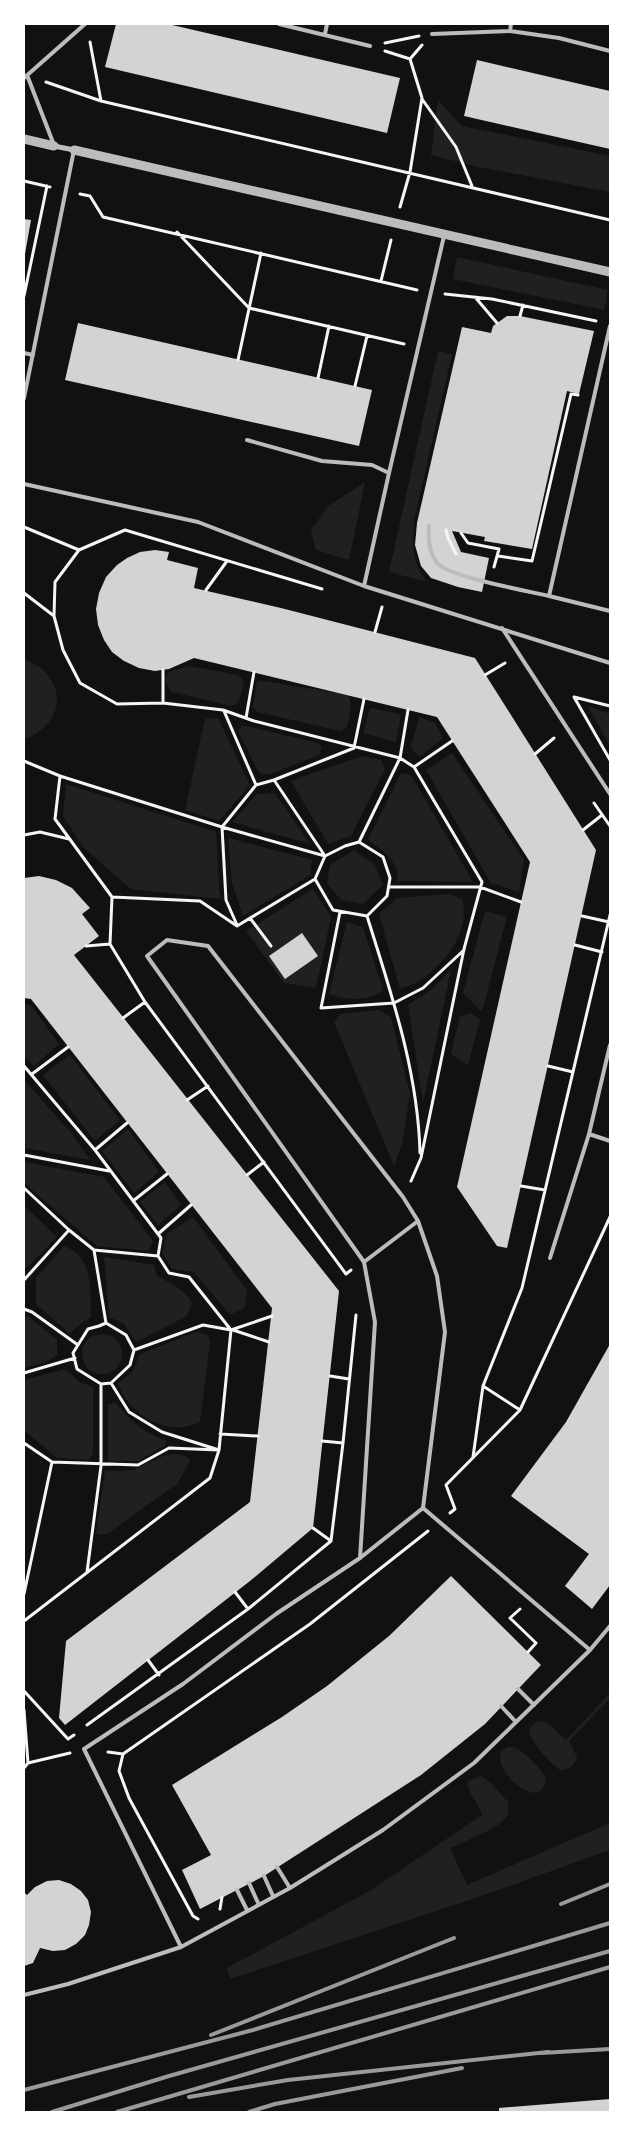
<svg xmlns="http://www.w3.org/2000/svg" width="634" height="2136" font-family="'DejaVu Sans',sans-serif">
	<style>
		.green { fill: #202020 }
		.building { fill: #d3d3d3 }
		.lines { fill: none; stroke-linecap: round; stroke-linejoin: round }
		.path { stroke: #f5f5f5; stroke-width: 3 }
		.service { stroke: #bcbcbc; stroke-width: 4 }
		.minor { stroke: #bcbcbc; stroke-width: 5 }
		.tertiary { stroke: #bcbcbc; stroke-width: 9 }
		.rail { stroke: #9a9a9a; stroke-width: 4 }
	</style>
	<rect width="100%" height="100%" fill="#111"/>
	<path class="green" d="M438,100l24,26 148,30v36l-131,-25 -48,-12z
		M457,257l151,33 -4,20 -151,-31z
		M438,351l14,3 -38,167c-1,24 -3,41 13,61l-38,-10z
		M365,482l-16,78 -33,-10 -5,-20 17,-24z
		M24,659c30,10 46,45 20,68 -7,6 -11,10 -20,12z
		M189,666l49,9 6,6 -4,16 -3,6 -5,3 -60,-14 -7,-11 3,-9z
		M264,681l85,14 2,10 -4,22 -7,4 -82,-19 -5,-5 4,-25z
		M588,706l22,8v30l-1,1z
		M370,708l31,6 -5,28 -33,-9z
		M419,717l16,6 8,15 -24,19 -8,-10z
		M218,718l32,67 -31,36 -34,-11 20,-91z
		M242,725l76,18 4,5 -3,7 -48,19h-10l-4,-5 -19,-38z
		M452,753l72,107 -5,32 -28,-9 -65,-113z
		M362,756l19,4 4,9 -34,67 -23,8 -37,-63z
		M401,773l10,2 62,107 -76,-1c4,-18 -16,-32 -29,-41z
		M66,784l150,48 4,67 -89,-10 -47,-41 -21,-32z
		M275,793l35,51 -78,-22 25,-28z
		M228,838l84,22 -2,15 -67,41 -11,-33z
		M354,850l21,15 8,20 -20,19 -22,-4 -14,-17 3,-18z
		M313,889l18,27 -15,72 -32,-5 -38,-52z
		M449,894l13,5c9,32 -16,63 -41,81 -6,4 -14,6 -21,9l-21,-75 18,-16z
		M485,911l22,6 -25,95 -19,-19z
		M347,922l16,5 20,63c-13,12 -39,10 -54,4z
		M451,970l-28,133 -15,-98 24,-16z
		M24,1004l7,1 28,39 -25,22 -10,-10z
		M379,1010l12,7 19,77 -8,49 -8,23 -60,-144 6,-8z
		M471,1013l9,7 -12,45 -17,-11 9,-38z
		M70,1055l50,65 -25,21 -52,-66z
		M24,1080l48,54 18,26 -66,-12z
		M128,1129l31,43 -25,21 -32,-42z
		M24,1162l80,15 49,64 -5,10 -51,-5 -73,-63z
		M165,1182l16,23 -23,20 -18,-23z
		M24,1205l33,32 -30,31 -3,-2z
		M193,1217l54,73 -2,17 -15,8 -36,-43 -22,-3 -10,-16 5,-19z
		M64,1246c30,10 26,45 27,71l-12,8 -9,9 -34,-30v-26z
		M104,1257l50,8 3,11c13,7 28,13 35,27l-5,13 -51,26 -12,-18 -15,-7z
		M28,1316l29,24v15l-10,7 -23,6v-51z
		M197,1332l11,3 2,7 -10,80c-32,16 -72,-7 -82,-39l15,-12 7,-17z
		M82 1354a20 20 0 1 1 40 0a20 20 0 1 1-40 0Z
		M66,1369l12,12 15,6v67l-5,6 -31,-2 -33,-28v-50z
		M116,1403c13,17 29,31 50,37v5l-28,16h-30v-57z
		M175,1454l11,2 4,5 -12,22 -71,51h-11l9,-63 28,-1 30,-14z
		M610,1693v5l-41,43 8,16c-3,10 -8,12 -17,13 -13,-10 -23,-22 -31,-36l2,-8 7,-5 7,1 6,4 15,14z
		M507,1747c2,0 7,0 8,1 8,2 31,25 31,32 0,6 -5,10 -9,13 -17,0 -42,-24 -36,-42z
		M481,1776l12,9 15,17c0,3 1,9 0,12 -6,15 -44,27 -58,34l17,37 143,-62v27l-140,50 -240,79 -3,-11 144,-78 111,-75c-3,-13 -15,-20 -14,-34z"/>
	<path class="building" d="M116,24h52l232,54 -13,55 -282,-66z
		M477,60l133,31v58l-146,-33z
		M24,219l7,1 -6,34h-1z
		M507,316h13l74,15 -15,63 -12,-3 -35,158 -48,-8 1,-4 -33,-6 9,21 28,6 -7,34 -24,-5 -27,-9 -10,-12 -6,-21 2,-22 45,-196 29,6 2,-7z
		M78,323l294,67 -13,56 -294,-66z
		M155,550l14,2 -2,8 31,8 -4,20 87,20 194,50 121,192 -89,398 -10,-2 -40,-59 73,-325 -93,-145 -243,-59 -25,11 -14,2 -16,-3 -15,-7 -12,-9 -8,-12 -6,-15 -2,-16 3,-16 7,-16 11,-12 10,-7 13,-6z
		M39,876l17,4 16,8 18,20 -8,6 17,22 -25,19 265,336 -26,237 -63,53 -185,144 -6,-7 7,-77 184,-139 22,-194 -241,-309 -7,-1v-120z
		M302,933l16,23 -33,23 -16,-23z
		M610,1344v241l-18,24 -27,-23 24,-32 -78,-58 55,-74z
		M451,1576l90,89 -56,59 -64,51 -157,101 -64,33 -18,-39 29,-15 -39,-70 110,-68 45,-31 62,-50z
		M59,1880l12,4 10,7 7,9 3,12 -2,13 -4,10 -9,9 -11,6 -12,1 -13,-3 -7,15 -9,3v-74l3,3 8,-8 12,-6z
		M610,2099v13h-111v-4z"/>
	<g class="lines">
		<path class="path" d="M90,42l11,59
			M385,43l34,-7
			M385,51l25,8 12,39 -12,74 -10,35
			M410,59l12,-14
			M46,82l55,19 509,119
			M422,99l34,48 16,39
			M24,181l26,6
			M80,194l10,2 13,21 314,73
			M177,232l72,76 155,36
			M381,281l10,-41
			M445,294l47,5 104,22
			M24,296l23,-110
			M475,297l22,26
			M520,316l3,-11
			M238,360l23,-107
			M318,378l11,-52
			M355,386l12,-50
			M24,527l55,23
			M446,530l2,8 8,16
			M461,533l7,10 31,6 -5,18
			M498,556l34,5 39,-167 7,1
			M206,590l21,-29
			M24,593l30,23
			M375,632l7,-25
			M163,670v33l-46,1 -37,-21 -17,-33 -9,-34 1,-34 24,-32 46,-20 197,59
			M485,675l20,-12
			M163,703l60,7 31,11 146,37 14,9 68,115 -18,67 -43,209 -10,23
			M610,706l-36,-9 36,63
			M224,711l32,74 18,-5 80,-32 10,-49
			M246,718l8,-46
			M535,754l19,-16
			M24,761l36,15 -5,43 57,78 -2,47 35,58 201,272 5,-4
			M414,767l38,-26
			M60,776l162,51 103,29 20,-10 14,-4 24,15 7,21 -3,18 -20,20 -34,-6 -18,-31 10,-23 -51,-76
			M594,803l16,23
			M583,830l19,-15
			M24,835l16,-3 29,7
			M359,842l41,-84 8,-48
			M389,887h91l41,15
			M112,897l88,4 37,25 78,-47
			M340,912l-19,96 73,-5 29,-15 41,-38
			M367,916c24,77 51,155 53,237
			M582,916l27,6
			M250,918l21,28
			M237,925l-11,-25 -4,-73 34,-42
			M575,945l27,7
			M86,946l24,-2
			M123,1018l22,-16
			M24,1066l71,84 66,88 -3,18 11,17 20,4 42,53 -12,120 -9,28 -186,143
			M548,1066l25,6
			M32,1074l36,-27
			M187,1100l21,-14
			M95,1150l32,-27
			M24,1155l85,16
			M247,1175l17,-13
			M521,1186l24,4
			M24,1188l45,42 25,20 64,6
			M133,1201l34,-27
			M158,1234l33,-29
			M94,1250l12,73 20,12 8,15 -4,15 -19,18 -10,1 -24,-15 -4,-16 15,-24 11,-3 7,-3
			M24,1280l45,-50
			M24,1309l8,3 46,33
			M233,1330l36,12
			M134,1350l69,-25 28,5 41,-14
			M24,1373l51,-15
			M330,1376l19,3
			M520,1410l90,-193
			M220,1434l38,2
			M322,1441l21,2 13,-128
			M24,1443l28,19 -28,132
			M473,1457l10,-71
			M52,1462l86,3 31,-17 50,2 -57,-18 -33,-20 -18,-29
			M450,1513l5,-4 -9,-24 74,-75 -37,-24 39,-98 88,-373
			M313,1528l18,13
			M87,1572l14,-106v-82
			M235,1592l13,17
			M520,1609l-10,9 26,25 -8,9
			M148,1660l11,15
			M24,1691l44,48 6,-4
			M24,1710l4,53
			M87,1725l161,-116 83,-68 12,-98
			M108,1752l15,2 187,-130 118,-93
			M123,1754l-4,17 10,27 64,118 5,3
			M24,1768l4,-5 42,-10
			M220,1909l2,-12"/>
		<path class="service" d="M279,24l91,22
			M511,24l-1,7 49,7 51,13
			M325,34l2,-10
			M432,34l78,-3
			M27,75l27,70
			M24,78l61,-54
			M610,326l-61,270 61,15
			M24,353l9,2
			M24,398l50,-248
			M247,440l75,21 50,4 17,8 55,-237
			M24,484l174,38 166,64 246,77
			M429,526c-1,12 0,27 8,37 12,14 91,28 112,33
			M364,586l25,-113
			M502,628l108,166
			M589,1134l21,7
			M550,1258l39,-124 21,-89
			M364,1262l54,-41
			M423,1508l167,142
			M518,1689l16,16
			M501,1706l15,16
			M277,1867l13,21
			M264,1876l9,20
			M249,1883l10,22
			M237,1890l10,20
			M181,1947l-97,-198 99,-65 93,-70 84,-56 63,-50 22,-176 -8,-56 -19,-55 -15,-24 -195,-251 -41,-6 -20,16 217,306 11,60 -15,236
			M24,1995l44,-11 113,-37 109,-59 93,-58 91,-67 116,-113 20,-24"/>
		<path class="minor" d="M54,146l20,4"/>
		<path class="tertiary" d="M24,139l30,7
			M74,150l536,122"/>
		<path class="rail" d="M561,1904l49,-20
			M211,2035l243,-97
			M541,2053l69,-4
			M24,2090l229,-60 357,-107
			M189,2097l99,-17 260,-28
			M52,2112l117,-36 441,-125
			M117,2112l493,-145
			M249,2112l26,-8 187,-36"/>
	</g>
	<rect width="634" height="2136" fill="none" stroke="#ffffff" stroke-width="50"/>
</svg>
